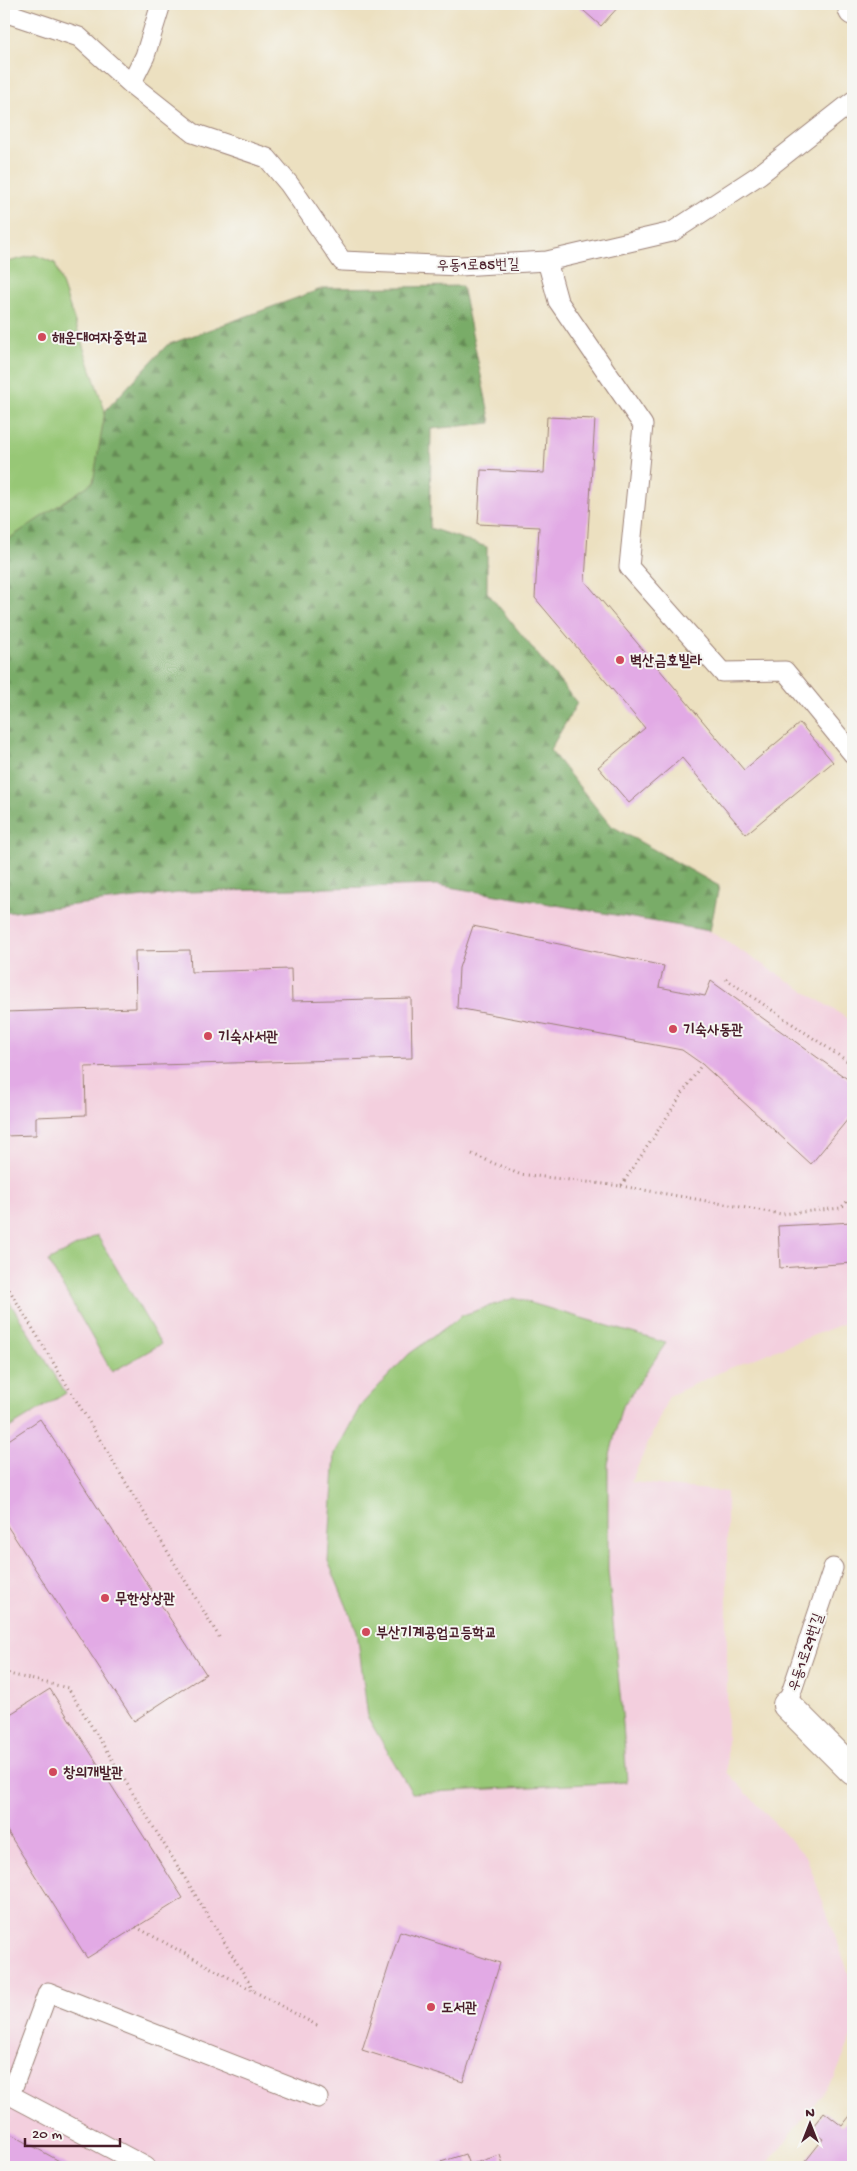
<svg xmlns="http://www.w3.org/2000/svg" width="857" height="2171" font-family="'Gochi Hand','Poor Story',sans-serif">
	<style>
		.built { fill: #f3cfde }
		.forest { fill: url(#forest-firs); stroke: #626649 }
		.green { fill: #97c776; stroke: #707350 }
		.building { fill: #e2aae5 }
		.lines { fill: none; stroke-linecap: round; stroke-linejoin: round }
		.service-casing { stroke: #9b8076; stroke-width: 21 }
		.minor-casing { stroke: #9b8076; stroke-width: 30 }
		.path { stroke: #9b8076; stroke-width: 3; stroke-dasharray: 1 4; stroke-linecap: butt }
		.service { stroke: #fff; stroke-width: 19 }
		.minor { stroke: #fff; stroke-width: 28 }
		.poi-dot { fill: #d1495b; stroke: #f6f6f2; stroke-width: 2 }
		.labels { text-anchor: middle; stroke-width: 4; stroke-linejoin: round; paint-order: stroke }
		.street-label { font-size: 15px; fill: #4a1f2b; stroke: #f6f6f2 }
		.poi-label { font-size: 15px; font-weight: bold; fill: #4a1f2b; stroke: #f6f6f2; text-anchor: start }
	</style>
	<defs>
		<pattern id="forest-firs" width="22" height="20" patternUnits="userSpaceOnUse" patternTransform="scale(1.25)"><rect width="22" height="20" fill="#79ac67"/><path d="M5 1l3.5 6h-7zM16 11l3.5 6h-7z" fill="#658b55"/></pattern>
	</defs>
	<rect width="100%" height="100%" fill="#f6f6f2"/>
	<filter id="ink" filterUnits="userSpaceOnUse"><feTurbulence type="fractalNoise" baseFrequency=".02" numOctaves="2"/><feDisplacementMap in="SourceGraphic" scale="10" xChannelSelector="R" yChannelSelector="G"/><feConvolveMatrix kernelMatrix="1 2 1 2 8 2 1 2 1" color-interpolation-filters="sRGB"/></filter>
	<filter id="wash" filterUnits="userSpaceOnUse"><feTurbulence type="fractalNoise" baseFrequency=".0096" numOctaves="4" result="noise"/><feDisplacementMap in="SourceGraphic" scale="20" xChannelSelector="R" yChannelSelector="G"/><feGaussianBlur stdDeviation="1.12" result="paint"/><feColorMatrix in="noise" values="0 0 0 0 0 0 0 0 0 0 0 0 0 0 0 0 0 1.4 0 .05"/><feComposite in="paint" operator="in"/></filter>
	<g filter="url(#wash)">
		<rect width="100%" height="100%" fill="#ece0c0"/>
		<path class="built" d="M437,885l273,46 143,91v298l-128,50 -56,26 -38,86 96,10v280l80,86 46,127v48l-18,44 -70,90h-761v-1254l205,-23z"/>
		<path class="forest" d="M462,286l29,137 -60,6 -1,99 57,19v45l90,111 -27,47 60,75 109,61 -9,45 -273,-46 -249,7 -184,21v-371l89,-60 12,-71 62,-66 157,-57z"/>
		<path class="green" d="M35,255l20,8 50,148 -12,71 -89,60v-279z
			M97,1235l64,109 -49,28 -64,-111z
			M4,1293l62,100 -62,38z
			M514,1298l152,45 -45,66 -13,55v107l15,153 4,58 -215,11 -44,-75 -11,-87 -29,-70 7,-108 26,-48 48,-51 54,-39z"/>
		<g id="blocks">
			<path class="building" d="M576,4h45l-20,22z
				M547,417l48,2 -10,162 159,189 56,-47 33,39 -87,72 -64,-76 -53,45 -31,-36 47,-39 -110,-130 4,-71 -61,-3 3,-54 63,3z
				M473,926l191,40 -5,21 46,9 6,-15 142,102v30l-42,51 -109,-100 -20,-14 -225,-42 2,-40z
				M190,950l1,22 100,-3 1,32 119,-3 1,60 -327,9 1,48 -50,2v18l-32,1v-124l132,-4 -1,-57z
				M853,1222v41l-73,5 -2,-42z
				M40,1419l166,255 -72,47 -130,-200v-78z
				M50,1689l133,209 -96,60 -83,-132v-108z
				M400,1931l100,32 -37,119 -101,-32z
				M824,2112l18,14 11,-14v55h-52l22,-28 -13,-9z
				M4,2130l66,37h-66z
				M465,2154l4,11 31,-10 4,12h-78z"/>
		</g>
	</g>
	<g filter="url(#ink)">
		<use href="#blocks" fill-opacity="0" stroke="#9b8076" stroke-width="1"/>
		<g class="lines">
			<defs>
				<path id="service" d="M4,12l75,25 52,47 62,49 74,25 22,26 53,77 118,5 87,-5 125,-29 87,-57 94,-74
					M131,84l14,-28 16,-52
					M547,261l11,40 85,124 -14,142 93,105 63,-1 68,83
					M787,1705l46,-137
					M146,2167l-136,-72 38,-103 270,106"/>
				<path id="minor" d="M851,4l2,7
					M787,1705l66,66"/>
			</defs>
			<use href="#service" class="service-casing"/>
			<use href="#minor" class="minor-casing"/>
			<path class="path" d="M726,979l127,86
				M472,1154l47,20 102,12 81,-122
				M621,1186l160,28 60,-6 12,-13
				M4,1281l217,359
				M4,1664l5,10 59,14 187,304
				M136,1927l184,100"/>
			<use href="#service" class="service"/>
			<use href="#minor" class="minor"/>
		</g>
	</g>
	<g class="poi-dot">
		<circle cx="42" cy="337" r="5"/>
		<circle cx="620" cy="660" r="5"/>
		<circle cx="673" cy="1029" r="5"/>
		<circle cx="208" cy="1036" r="5"/>
		<circle cx="105" cy="1598" r="5"/>
		<circle cx="366" cy="1632" r="5"/>
		<circle cx="53" cy="1772" r="5"/>
		<circle cx="431" cy="2007" r="5"/>
	</g>
	<g class="labels">
		<g class="street-label">
			<text transform="translate(478 264) rotate(-1)" y="5">우동1로85번길</text>
			<text transform="translate(805 1652) rotate(-71)" y="5">우동1로29번길</text>
		</g>
		<g class="poi-label">
			<text x="52" y="342">해운대여자중학교</text>
			<text x="630" y="665">벽산금호빌라</text>
			<text x="683" y="1034">기숙사동관</text>
			<text x="218" y="1041">기숙사서관</text>
			<text x="115" y="1603">무한상상관</text>
			<text x="376" y="1637">부산기계공업고등학교</text>
			<text x="63" y="1777">창의개발관</text>
			<text x="441" y="2012">도서관</text>
		</g>
	</g>
	<rect width="857" height="2171" fill="none" stroke="#f6f6f2" stroke-width="20"/>
	<g transform="translate(810 2124)" stroke="#f6f6f2" stroke-width="4" paint-order="stroke">
	<path d="M0-4L9 19L0 12L-9 19Z" fill="#4a1f2b"/>
	<text y="-8" font-size="14" font-weight="bold" text-anchor="middle" fill="#4a1f2b">N</text>
	</g>
	<path d="M25 2138v8h95v-8" fill="none" stroke="#4a1f2b" stroke-width="2.5"/>
	<text x="32" y="2138" font-size="15" fill="#4a1f2b" stroke="#f6f6f2" stroke-width="4" paint-order="stroke">20 m</text>
</svg>
